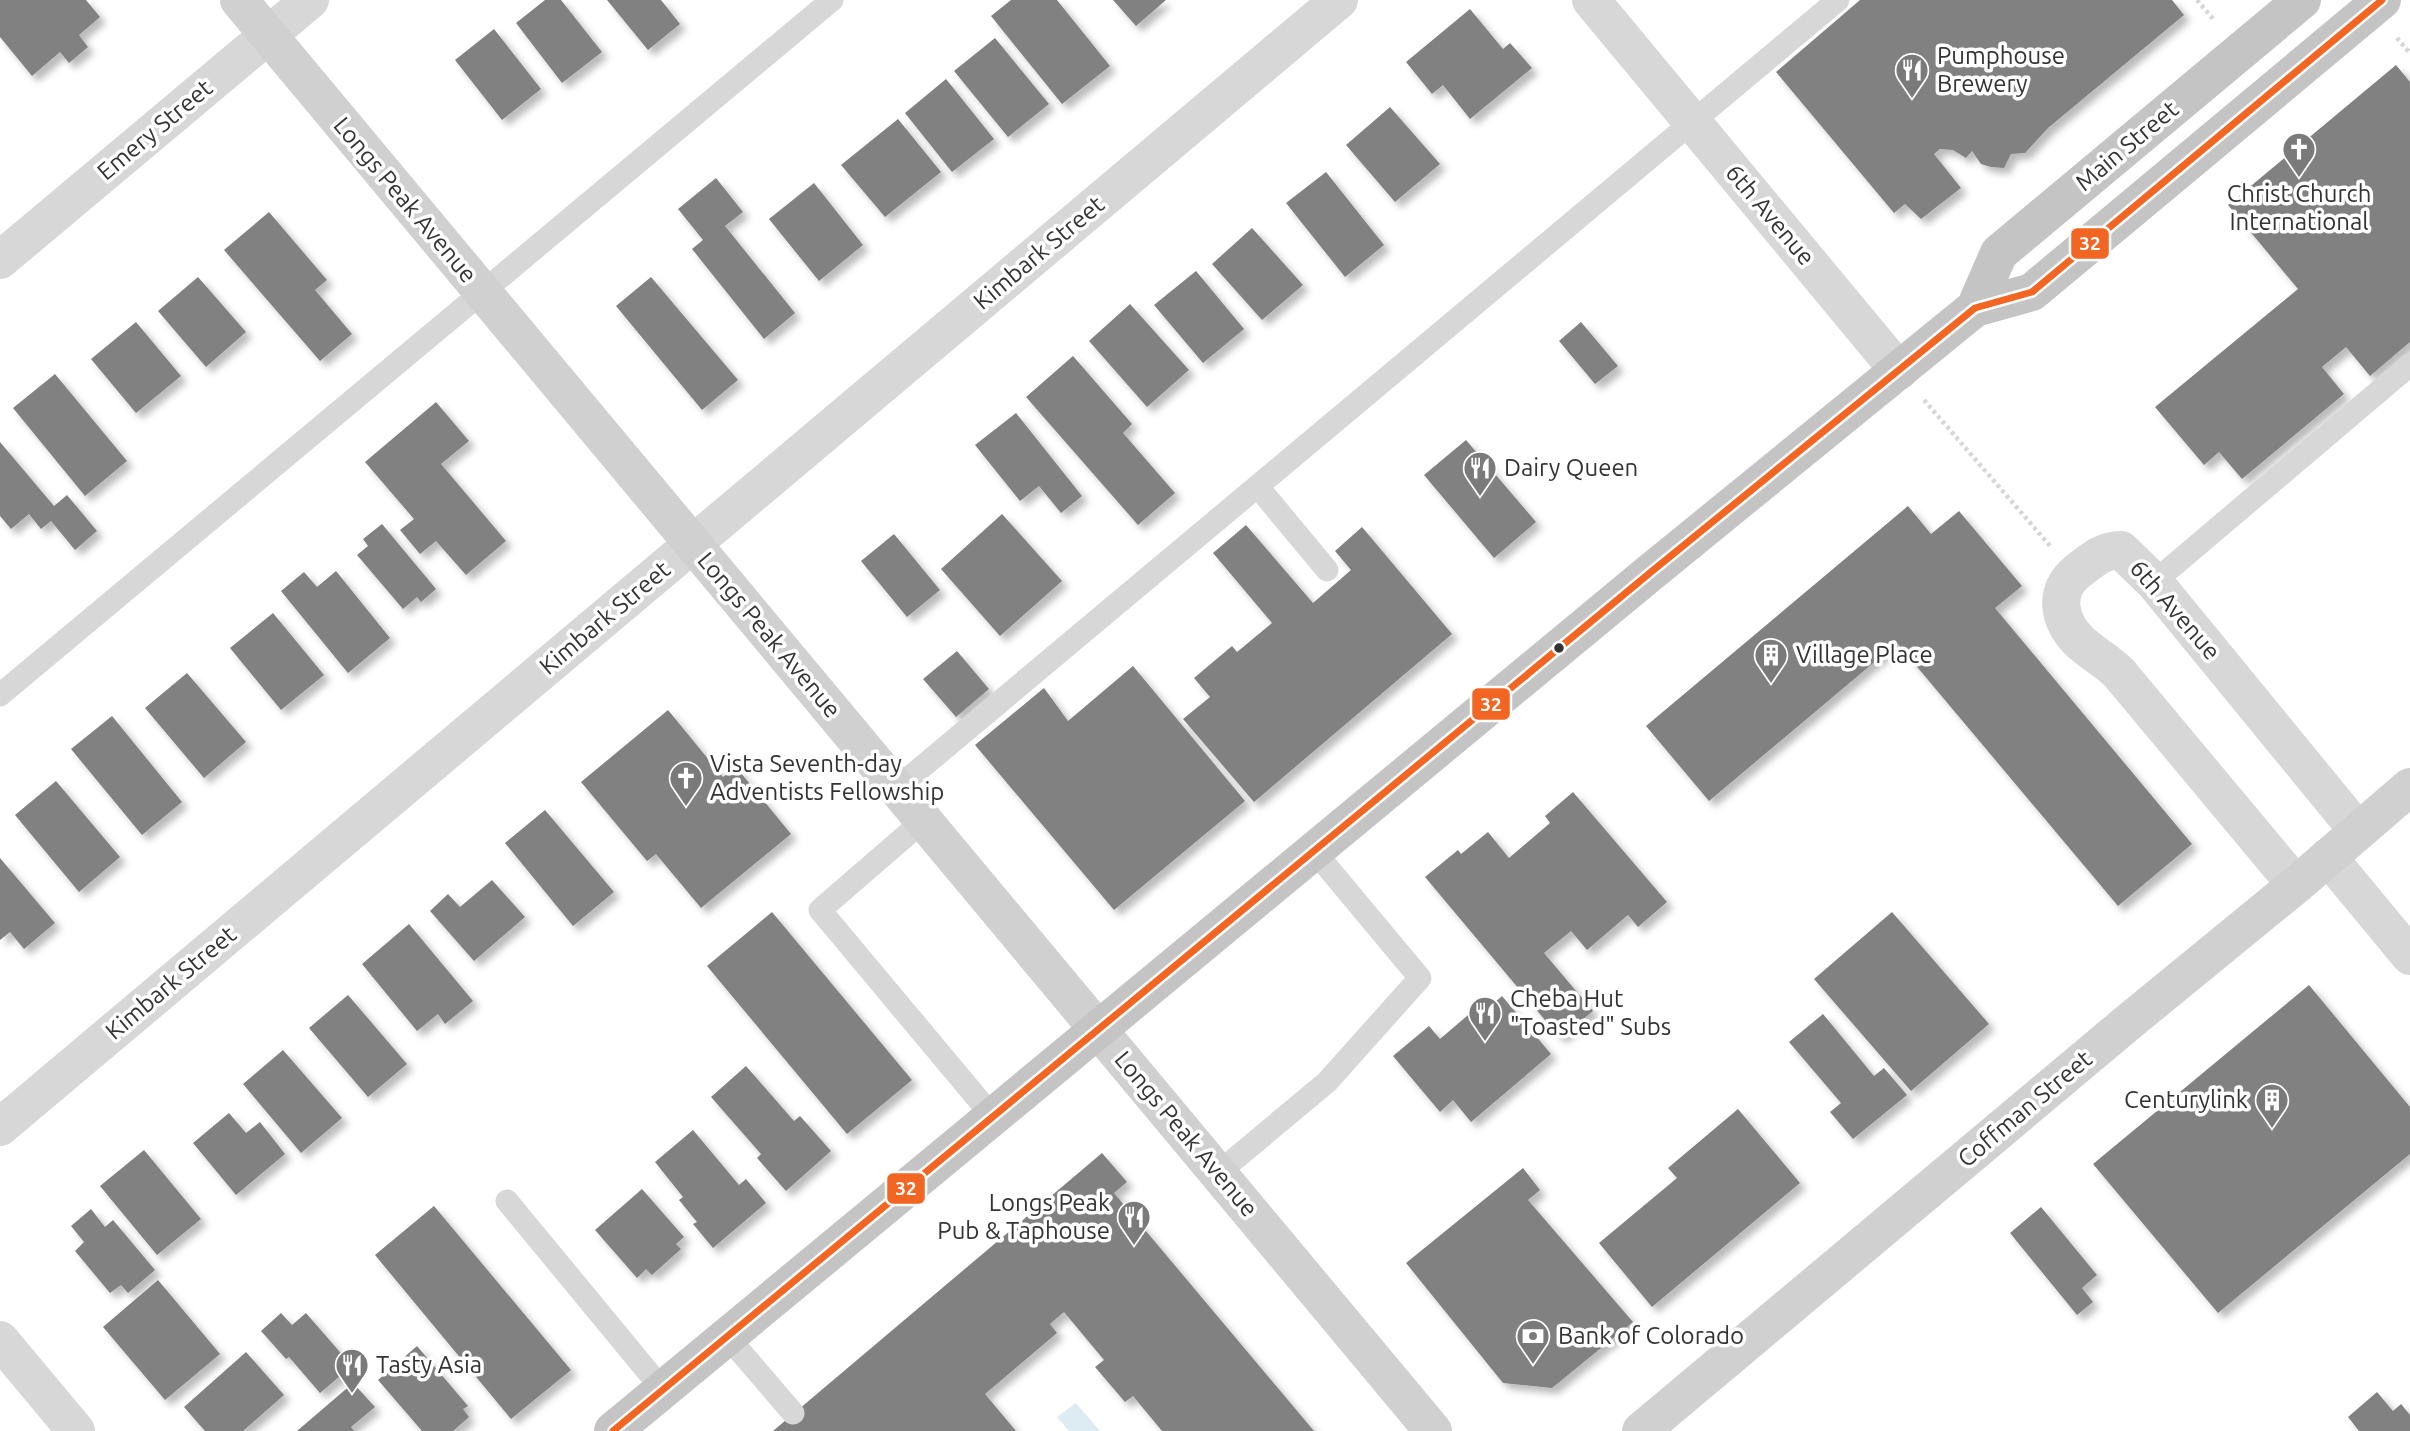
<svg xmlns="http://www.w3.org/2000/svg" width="2410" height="1431" font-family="Ubuntu,sans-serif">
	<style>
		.water { fill: #ddebf3 }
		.building { fill: #818181; filter: url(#shadow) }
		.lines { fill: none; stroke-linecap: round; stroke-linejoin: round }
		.path { stroke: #d6d6d6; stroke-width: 4.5; stroke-dasharray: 3.5 3.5; stroke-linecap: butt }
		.lane { stroke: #d7d7d7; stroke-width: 23 }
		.street { stroke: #d7d7d7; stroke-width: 38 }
		.secondary { stroke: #d0d0d0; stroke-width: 38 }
		.highway { stroke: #c4c4c4; stroke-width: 38 }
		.bus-1-casing { stroke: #fff; stroke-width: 12 }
		.bus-1 { stroke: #f26522; stroke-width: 7 }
		.bus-dot { fill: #333; stroke: #fff; stroke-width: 2.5 }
		.labels { text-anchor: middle; stroke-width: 7; stroke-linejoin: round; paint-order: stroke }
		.poi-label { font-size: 24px; fill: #333; stroke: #fff; text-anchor: start }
		.street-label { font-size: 24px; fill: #333; stroke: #fff }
		.line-badge { stroke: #fff; stroke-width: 2.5 }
		.badge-label { font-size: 19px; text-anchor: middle; font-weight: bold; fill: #fff }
	</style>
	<defs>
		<filter id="shadow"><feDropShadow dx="6" dy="6" stdDeviation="3.5" flood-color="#0004"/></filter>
	</defs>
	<rect width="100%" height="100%" fill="#fff"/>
	<path class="water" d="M1076,1403l24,28h-31l-12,-14z"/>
	<path class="building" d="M0,0h86l14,17 -21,18 9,12 -19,16 -9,-11 -28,24 -32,-39z
		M545,0h16l41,52 -40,31 -46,-60z
		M607,0h54l19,24 -32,26z
		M1011,0h46l53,66 -48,38 -71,-88z
		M1113,0h53l-30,26z
		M1860,0h312l12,15 -136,113 -23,25 -14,1 -7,14 -13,-1 -10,-3 -9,-13 -6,7 -13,-8 -13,-1 -6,5 27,34 -40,31 -16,-15 -11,9 -118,-141z
		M1470,9l33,40 7,-6 22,25 -62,51 -27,-34 -11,9 -26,-32z
		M494,29l47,60 -39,31 -47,-60z
		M995,38l54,66 -41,33 -54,-66z
		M2396,65l14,17v260l-40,34 -24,-29 -24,20 22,27 -102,85 -23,-27 -15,13 -49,-58 143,-118 -70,-84z
		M946,79l48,60 -42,33 -47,-59z
		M1390,107l50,57 -45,38 -49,-57z
		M898,119l43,53 -56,45 -44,-52z
		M1326,172l58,73 -39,32 -59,-74z
		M716,178l27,34 -18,14 70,87 -31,26 -72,-90 11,-9 -25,-31z
		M814,183l49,62 -44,36 -50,-62z
		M269,212l58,68 -12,10 37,44 -32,27 -96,-111z
		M1252,228l51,57 -41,35 -50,-56z
		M1196,271l48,58 -41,34 -49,-58z
		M198,277l48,55 -40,35 -48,-56z
		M651,277l87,103 -36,30 -86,-104z
		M1130,304l59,66 -42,37 -58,-66z
		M136,322l45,54 -45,37 -45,-54z
		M1581,322l37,44 -23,18 -36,-43z
		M1073,356l59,68 -9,9 52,60 -37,32 -112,-128z
		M55,374l72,87 -42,35 -72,-88z
		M436,402l33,39 -28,23 65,77 -40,34 -30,-34 -16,13 -20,-24 14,-11 -49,-57z
		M1016,413l66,83 -21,17 -22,-27 -19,15 -45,-56z
		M1466,440l70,82 -42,36 -70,-83z
		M0,442l54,64 13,-11 30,36 -22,19 -24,-29 -10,8 -12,-15 -18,15 -11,-13z
		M1908,506l23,28 28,-23 63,75 -27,22 197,236 -74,62 -221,-263 -188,158 -63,-75z
		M1002,514l60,67 -62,55 -59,-67z
		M382,524l54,65 -15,13 -4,-5 -14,12 -46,-54 11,-9 -5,-7z
		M1246,525l67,78 38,-33 -16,-19 27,-24 90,107 -198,168 -71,-83 27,-22 -16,-19 38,-32 5,6 35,-29 -59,-70z
		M894,534l46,56 -33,27 -46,-56z
		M336,571l54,67 -42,35 -67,-82 23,-19 13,15z
		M273,613l51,62 -43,35 -51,-62z
		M957,651l32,38 -33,28 -33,-38z
		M1133,666l112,135 -131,109 -139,-165 69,-57 24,33z
		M187,673l59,69 -42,36 -59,-70z
		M668,710l55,67 13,-10 55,67 -90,74 -45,-54 -9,7 -66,-79z
		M112,716l70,86 -40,33 -71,-86z
		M56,781l64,76 -41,35 -64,-77z
		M1573,792l94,110 -29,25 -10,-12 -41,35 -16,-19 -27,22 49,58 -33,27 -135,-161 33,-27 3,4 27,-22 21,26 41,-35 -5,-7z
		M545,810l69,82 -41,34 -68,-83z
		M0,858l55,65 -31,26 -14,-17 -10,8z
		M492,880l33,37 -51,44 -44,-50 18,-17 12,13z
		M772,912l140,168 -65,54 -140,-168z
		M1892,912l97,112 -78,67 -97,-112z
		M409,924l64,77 -28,23 -7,-10 -21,17 -55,-67z
		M2309,985l101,122v47l-192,159 -125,-149z
		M348,995l59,69 -39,33 -59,-69z
		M1502,996l49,58 -80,68 -18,-22 -13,12 -47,-56 36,-30 11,13 48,-41 5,6z
		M1823,1014l51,62 10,-8 23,27 -54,44 -23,-27 11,-9 -52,-61z
		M283,1050l59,68 -41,35 -58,-69z
		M746,1066l48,55 6,-5 31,35 -45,40 -29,-33 4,-4 -50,-57z
		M1738,1109l62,74 -148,124 -53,-64 78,-65 -9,-10z
		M229,1113l17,20 14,-11 25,32 -49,41 -43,-52z
		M693,1130l46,55 7,-6 20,24 -53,45 -20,-24 4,-2 -18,-22 4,-3 -28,-35z
		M144,1150l57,69 -44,36 -57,-69z
		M1102,1153l25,29 -13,11 200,238h-152l-29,-35 -8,6 -30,-35 9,-7 -40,-48 -14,12 7,9 -72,61 31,37h-243z
		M1523,1168l17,22 -12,10 105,122 -81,66 -49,-5 -97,-120z
		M642,1189l42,48 -8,7 5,5 -29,26 -6,-6 -9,9 -42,-48z
		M434,1206l137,164 -60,49 -136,-164z
		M2041,1207l56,68 -15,13 11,14 -16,13 -67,-82z
		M91,1209l14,18 8,-7 42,50 -27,23 -7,-8 -11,8 -35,-42 9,-9 -13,-16z
		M158,1280l62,74 -55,46 -62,-73z
		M281,1313l11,12 14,-12 46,53 -32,27 -31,-36 -3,2 -25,-28z
		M417,1346l51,60 -5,3 6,8 -16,14h-31l-44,-51z
		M246,1352l38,43 -41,36h-38l-21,-24z
		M353,1383l22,24 -24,20 3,4h-57z
		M2377,1392l16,19 8,-7 9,11v16h-51l-11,-14z"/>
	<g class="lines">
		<path class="path" d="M2197,0l18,21
			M2397,38l13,15
			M1924,400l127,147"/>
		<path class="lane" d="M1258,487l69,83
			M2154,582l256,-217
			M0,695l832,-695
			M897,788l941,-788
			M924,820l-104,90 173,207
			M1218,1173l109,-91 93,-104 -106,-127
			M507,1201l156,189
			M727,1336l66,77"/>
		<path class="street" d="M1591,0l308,371
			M0,260l310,-260
			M2328,857l82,99
			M2296,885l-177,-212c-12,-12 -26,-19 -39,-31 -21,-20 -28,-51 -2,-71 14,-11 25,-21 43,-21l33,32 204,249
			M0,1127l1339,-1127
			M0,1340l76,91"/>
		<path class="secondary" d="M239,0l1194,1431
			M1641,1431l490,-411 165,-135 114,-98"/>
		<path class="highway" d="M1975,308l24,-55 303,-253
			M613,1431l1038,-859 324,-264 57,-16 350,-292"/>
		<defs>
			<path id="bus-1" d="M613,1431l1038,-859 324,-264 57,-16 350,-292"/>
		</defs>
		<use href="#bus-1" class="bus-1-casing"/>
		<use href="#bus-1" class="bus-1"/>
	</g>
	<defs>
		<symbol id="restaurant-pin" viewBox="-11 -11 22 30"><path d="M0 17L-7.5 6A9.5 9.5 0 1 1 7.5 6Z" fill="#7a7a7a" stroke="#fff"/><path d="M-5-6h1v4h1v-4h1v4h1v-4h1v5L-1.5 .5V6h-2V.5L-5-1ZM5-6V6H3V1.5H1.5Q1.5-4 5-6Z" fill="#fff"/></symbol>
		<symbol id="church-pin" viewBox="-11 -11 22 30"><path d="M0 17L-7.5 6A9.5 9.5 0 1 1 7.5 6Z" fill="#7a7a7a" stroke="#fff"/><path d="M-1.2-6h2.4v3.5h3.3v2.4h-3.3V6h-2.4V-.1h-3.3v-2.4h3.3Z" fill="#fff"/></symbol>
		<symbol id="building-pin" viewBox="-11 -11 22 30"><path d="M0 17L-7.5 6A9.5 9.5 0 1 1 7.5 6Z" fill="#7a7a7a" stroke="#fff"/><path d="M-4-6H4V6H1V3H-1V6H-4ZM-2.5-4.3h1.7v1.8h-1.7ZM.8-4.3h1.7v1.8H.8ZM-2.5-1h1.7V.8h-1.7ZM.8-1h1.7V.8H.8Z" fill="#fff"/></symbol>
		<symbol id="bank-pin" viewBox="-11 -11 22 30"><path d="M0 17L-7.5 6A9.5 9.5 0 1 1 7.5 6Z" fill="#7a7a7a" stroke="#fff"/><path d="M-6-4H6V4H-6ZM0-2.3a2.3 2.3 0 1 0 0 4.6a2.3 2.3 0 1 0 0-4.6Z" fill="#fff"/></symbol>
	</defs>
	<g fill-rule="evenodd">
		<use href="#restaurant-pin" x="1893" y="51" width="38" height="52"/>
		<use href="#church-pin" x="2280" y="130" width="38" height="52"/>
		<use href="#restaurant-pin" x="1461" y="449" width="38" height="52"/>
		<use href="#building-pin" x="1752" y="636" width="38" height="52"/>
		<use href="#church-pin" x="667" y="759" width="38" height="52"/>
		<use href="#restaurant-pin" x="1466" y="994" width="38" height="52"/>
		<use href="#building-pin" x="2253" y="1081" width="38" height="52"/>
		<use href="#restaurant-pin" x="1115" y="1198" width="38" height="52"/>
		<use href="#bank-pin" x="1514" y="1317" width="38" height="52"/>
		<use href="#restaurant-pin" x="333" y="1346" width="38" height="52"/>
	</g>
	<circle class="bus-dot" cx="1559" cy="648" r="6"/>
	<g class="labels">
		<g class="poi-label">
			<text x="1937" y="64">Pumphouse<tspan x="1937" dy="28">Brewery</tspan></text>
			<text x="2299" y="202" text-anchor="middle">Christ Church<tspan x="2299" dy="28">International</tspan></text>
			<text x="1504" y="476">Dairy Queen</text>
			<text x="1796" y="663">Village Place</text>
			<text x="710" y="772">Vista Seventh-day<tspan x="710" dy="28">Adventists Fellowship</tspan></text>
			<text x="1510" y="1007">Cheba Hut<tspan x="1510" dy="28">"Toasted" Subs</tspan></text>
			<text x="2248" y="1108" text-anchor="end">Centurylink</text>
			<text x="1110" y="1211" text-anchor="end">Longs Peak<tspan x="1110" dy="28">Pub &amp; Taphouse</tspan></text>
			<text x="1558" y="1344">Bank of Colorado</text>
			<text x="376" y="1373">Tasty Asia</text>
		</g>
		<g class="street-label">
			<text transform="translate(155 130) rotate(-40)" y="8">Emery Street</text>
			<text transform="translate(2127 146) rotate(-40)" y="8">Main Street</text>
			<text transform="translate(405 200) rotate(50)" y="8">Longs Peak Avenue</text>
			<text transform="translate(1770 215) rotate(50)" y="8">6th Avenue</text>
			<text transform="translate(1039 253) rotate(-40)" y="8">Kimbark Street</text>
			<text transform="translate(2175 610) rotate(49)" y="8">6th Avenue</text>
			<text transform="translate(605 618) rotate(-40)" y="8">Kimbark Street</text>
			<text transform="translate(769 635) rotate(50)" y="8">Longs Peak Avenue</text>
			<text transform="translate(171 983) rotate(-40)" y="8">Kimbark Street</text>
			<text transform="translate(2025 1109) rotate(-40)" y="8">Coffman Street</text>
			<text transform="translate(1186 1134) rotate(50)" y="8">Longs Peak Avenue</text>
		</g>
	</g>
	<g class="line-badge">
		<rect x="2070" y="227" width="40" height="33" rx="7" fill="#f26522"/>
		<rect x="1471" y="687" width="40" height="34" rx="7" fill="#f26522"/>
		<rect x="886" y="1172" width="40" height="33" rx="7" fill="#f26522"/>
	</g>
	<g class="badge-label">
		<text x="2090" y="250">32</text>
		<text x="1491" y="711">32</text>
		<text x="906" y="1195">32</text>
	</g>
</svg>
